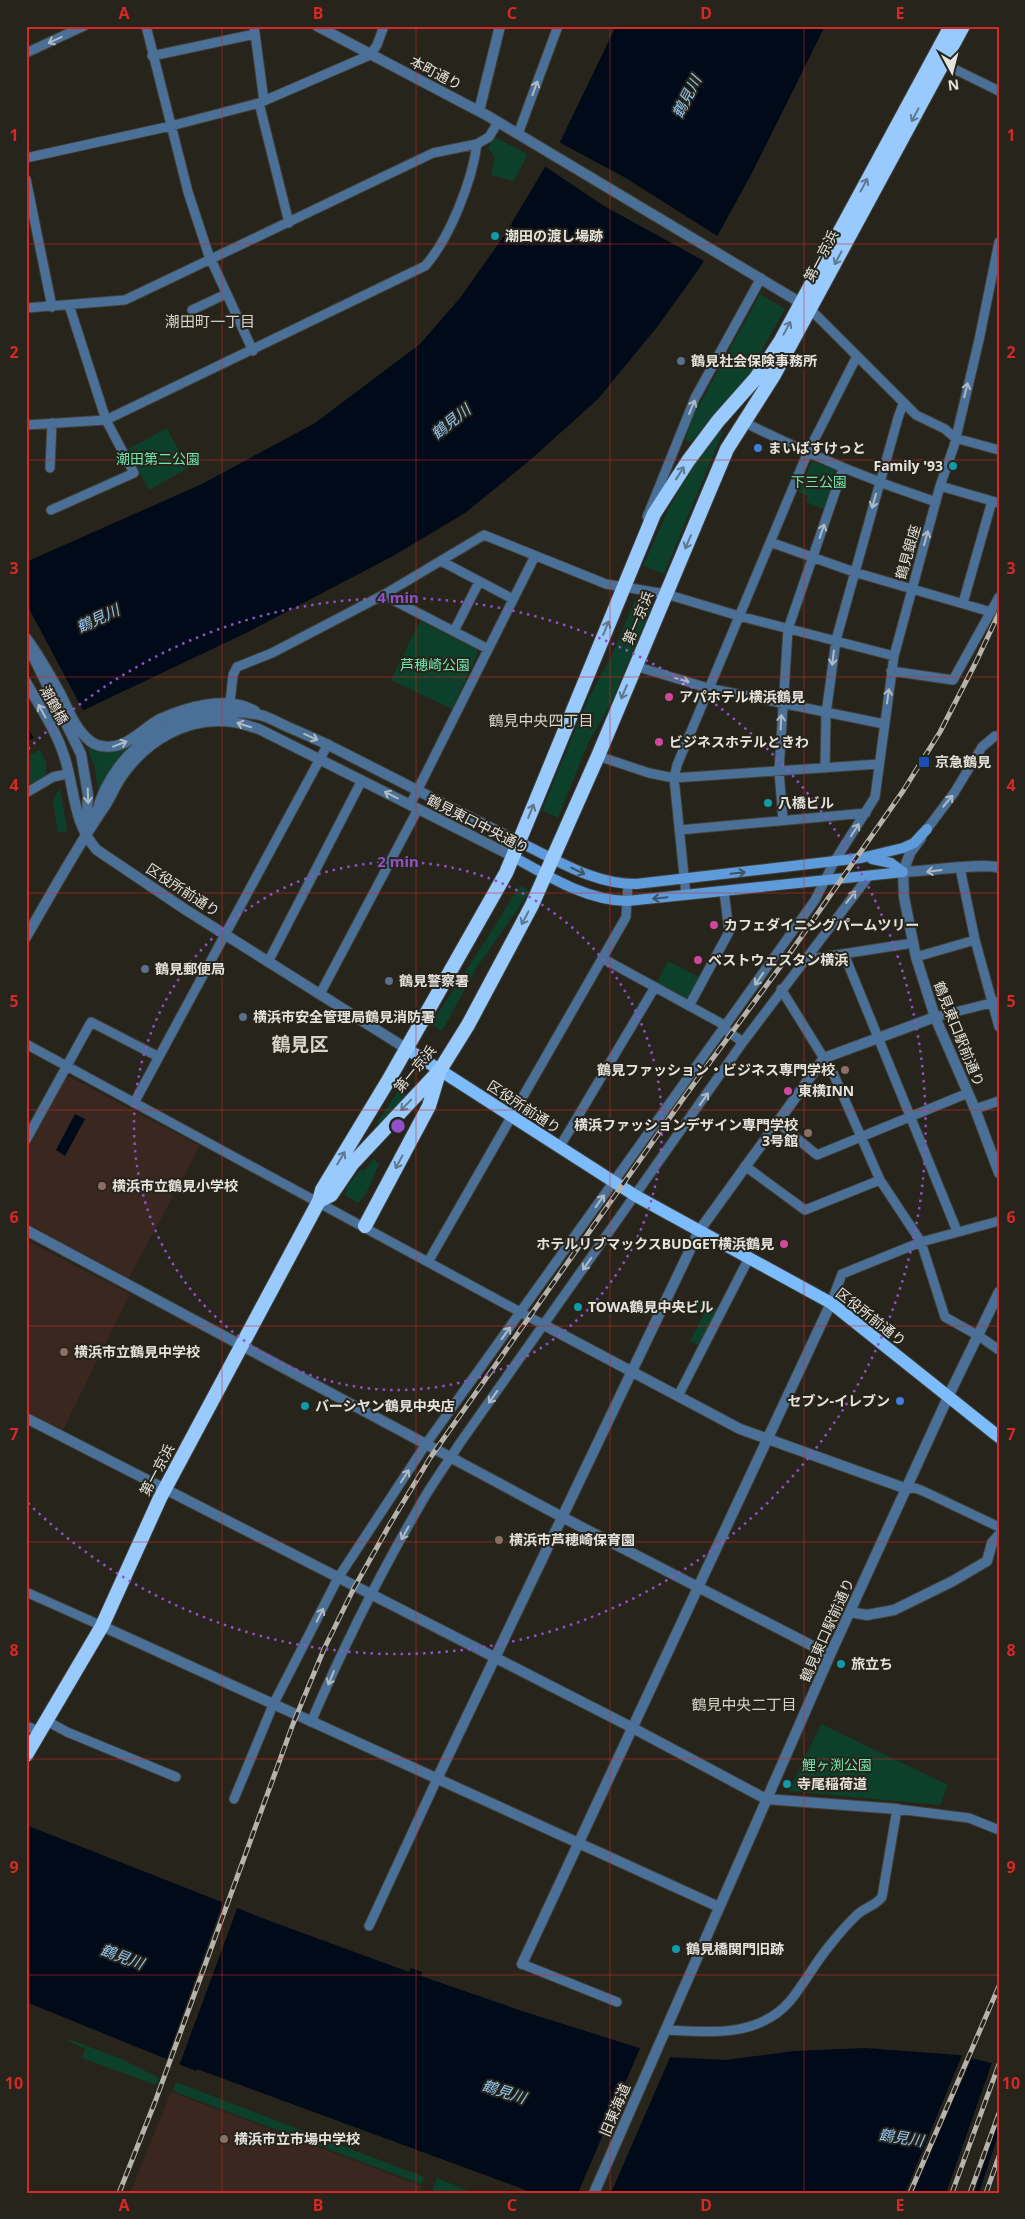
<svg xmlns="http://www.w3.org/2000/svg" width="1025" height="2219" font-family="'Noto Sans','Noto Sans JP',sans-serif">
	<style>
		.education { fill: #392720 }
		.green { fill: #0c402a }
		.water { fill: #000a19 }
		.pier { fill: #27241b }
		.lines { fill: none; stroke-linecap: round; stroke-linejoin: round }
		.minor-casing { stroke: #423f36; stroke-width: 11 }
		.tertiary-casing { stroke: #423f36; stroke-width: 12 }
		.secondary-casing { stroke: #423f36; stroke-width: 12 }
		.primary-casing { stroke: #423f36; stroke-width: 14 }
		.trunk-casing { stroke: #423f36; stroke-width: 16 }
		.minor { stroke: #4b7097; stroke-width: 9 }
		.tertiary { stroke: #4b7097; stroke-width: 10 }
		.secondary { stroke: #5e9bda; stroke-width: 10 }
		.primary { stroke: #7dbcfc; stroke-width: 12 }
		.trunk { stroke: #98cafe; stroke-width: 14 }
		.rail-casing { stroke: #b5b3ac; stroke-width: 5 }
		.rail { stroke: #27241b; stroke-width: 3; stroke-dasharray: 9; stroke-linecap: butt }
		.oneway { stroke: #afbbc4 }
		.oneway2 { stroke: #60778c }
		.oneway3 { stroke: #3d5467 }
		.grid { fill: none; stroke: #d62828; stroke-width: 1; stroke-opacity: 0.55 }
		.ring { fill: none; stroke: #9051c5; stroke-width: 2.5; stroke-dasharray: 2.5 5 }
		.culture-dot { fill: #0f9aa8; stroke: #27241b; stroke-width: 2 }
		.service-dot { fill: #5c6f8a; stroke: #27241b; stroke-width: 2 }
		.shop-dot { fill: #3f7fe0; stroke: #27241b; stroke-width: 2 }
		.hotel-dot { fill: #d1479c; stroke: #27241b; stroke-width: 2 }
		.transit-dot { fill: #1a4fb4; stroke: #27241b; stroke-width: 2 }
		.education-dot { fill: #8d6e63; stroke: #27241b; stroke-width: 2 }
		.labels { text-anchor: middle; stroke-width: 4; stroke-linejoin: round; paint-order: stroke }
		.street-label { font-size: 14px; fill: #e5e3dd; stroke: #27241b }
		.poi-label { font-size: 14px; font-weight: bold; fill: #e5e3dd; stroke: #27241b; text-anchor: start }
		.park-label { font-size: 14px; fill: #6fe8af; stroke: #27241b }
		.water-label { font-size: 15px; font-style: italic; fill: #91c5f0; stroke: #27241b }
		.neighbourhood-label { font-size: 15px; fill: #d9d4c8; stroke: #27241b }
		.district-label { font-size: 19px; font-weight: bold; fill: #d9d4c8; stroke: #27241b }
		.centre { fill: #9051c5; stroke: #27241b; stroke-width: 2.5 }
		.ring-label { font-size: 15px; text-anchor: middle; font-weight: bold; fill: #9051c5; stroke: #27241b; stroke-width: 4; stroke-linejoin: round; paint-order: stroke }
		.neatline { fill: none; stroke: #d62828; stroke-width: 2 }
		.grid-label { font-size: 16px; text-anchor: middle; font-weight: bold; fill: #d62828 }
	</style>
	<rect width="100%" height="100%" fill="#27241b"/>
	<path class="education" d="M66,1075l134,71 -71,132 -103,-55v-74z
		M26,1240l104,54 -67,136 -37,-19z
		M171,2092l251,94 -4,7h-288z"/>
	<path class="green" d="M495,137l32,17 -3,8 -10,19 -23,-6 4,-18 -7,-9z
		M760,294l25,15 -24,43 2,5 -20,27 -52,58 -6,-2 7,-22z
		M167,428l21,40 -39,22 -21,-41z
		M720,430l3,2 -59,142 -21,-8 25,-56 26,-46z
		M812,461l28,11 -14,38 -20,-8 2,-6 -10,-4z
		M636,598l14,3 2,5 -42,99 -22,38 -30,75 -16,-8 46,-111 23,-42z
		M420,621l56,28 2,4 -26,56 -61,-29z
		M130,745l-19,24 -13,22 -3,-23 -7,-18 2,-2c16,4 26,5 40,-3z
		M40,750l6,11v14l-20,11v-29z
		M60,788l7,43 -9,2 -5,-33z
		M520,885l9,6 -4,8 -48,68 -35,64 -11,-7 60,-92z
		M668,961l31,16 -12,22 -30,-16z
		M398,1091l11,5 -29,27 -4,1z
		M373,1159l6,5c-7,15 -9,27 -21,39l-13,-8 2,-9 14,-17 4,1z
		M701,1300l18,9 -19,37 -10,-5 14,-27 -8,-4z
		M821,1724l127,61 -8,20 -151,-14z
		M69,2039l52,20 38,19 -3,7 -74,-27 3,-9 -16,-8z
		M176,2082l248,95 -3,7 -248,-93z
		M437,2178l37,15h-35l-7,-3z"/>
	<path class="water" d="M616,26h209l-72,145 -52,95 -44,61 -59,72 -69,62 -64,52 -72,43 -147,77 -162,77 -58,32v-180l176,-78 113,-61 105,-79 40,-46 44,-62 57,-96z
		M75,1114l10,5 -20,37 -9,-6z
		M26,1825l244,96 139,51 2,-4 11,4 -1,4 101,35 146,46 57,3 69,-9 71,-3 94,7 40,10v128h-465l-337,-124 -1,2 -170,-69z"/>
	<path class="pier" d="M557,141l67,36 95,60 -13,25 -102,-56 -61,-41z
		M26,603l58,109 -49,28 -9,-15z
		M224,1900l14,6 -59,160 -13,-5z
		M641,2046l30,9 -60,138h-33z
		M963,2053l10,2 -60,138h-8z
		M993,2060l6,2v57l-25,74h-28z
		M999,2132v61h-20z"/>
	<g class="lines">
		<defs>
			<path id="minor" d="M146,26l42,166 20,61 45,98
				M254,26l10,75
				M26,53l58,-27
				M152,56l103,-22
				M940,62l59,29
				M259,103l30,120
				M518,134l40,-108
				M26,158l145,-32 88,-23 111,-48 7,-10 7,-19
				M26,179l26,128
				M26,308l99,-8 308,-147 44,-9 12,-7 9,-15
				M810,309l106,106 29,14 10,9 44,12
				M192,310l34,-16
				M744,422c63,32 125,58 192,80
				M26,425l80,-5 319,-154c25,-28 47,-85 52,-122
				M50,468l2,-45
				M940,486l59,17
				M51,510l83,-37 -28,-53 -37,-115
				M647,517l48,-119 66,-120
				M770,542l84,30 137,40
				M441,561l72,38
				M385,594l8,6 95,49
				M963,603l29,-102
				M454,631l25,-49
				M635,666l73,22 176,36
				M891,671l62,9 46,-83
				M230,703l3,-28 4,-8 35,-14 113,-59 99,-59 122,49 60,10 73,22 155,40
				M598,756l51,17 25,5 205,-14
				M825,768l1,-54 10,-74 62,-222 5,-14
				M26,793l27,-16 14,-3
				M410,805l125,-249
				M783,820l-4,-49 9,-142 55,-160
				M927,829l27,-36 28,-46 13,-11h4
				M679,830l187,-17
				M960,868l15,72 24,87
				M686,895l-12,-117 3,-13 130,-311 50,-98
				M844,954l113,277
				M916,957l59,-17
				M602,958l124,68
				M804,960l109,-17
				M268,962l94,-182
				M781,989l52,84 47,107 41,62 24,75 34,19 20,14
				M320,994l98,-185
				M689,1006l40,-74 -5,-41
				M935,1017l64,-16
				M724,1029l19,13
				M26,1044l518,281
				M134,1103l194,-359
				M975,1109l24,-8
				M777,1122l40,33 151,-62
				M26,1140l65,-118 68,35
				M559,1148l96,-161
				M745,1166l60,44 75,-30
				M428,1262l198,-345 2,-33
				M831,1303l11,-29 79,-32 78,-21
				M678,1396l71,-138
				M907,1489l8,-1 8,3 76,36
				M26,1592l76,34
				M45,1720l22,12 109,45
				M311,1722c32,-74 67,-145 108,-215 12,-22 27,-42 41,-64l283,-401 125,-165
				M26,1726l13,5
				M234,1799l39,-94 65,-127 88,-134 389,-544 19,-38 41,-65 19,-141 46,-170 14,-40 25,-106 20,-98
				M369,1926l68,-147
				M522,1964l95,38
				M665,2030c44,2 93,8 125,-29 14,-17 25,-38 40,-56 8,-10 18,-22 28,-31 8,-7 17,-8 24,-17l15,-88 72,9 30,12"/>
			<path id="tertiary" d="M317,26l171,90 318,190
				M479,111l21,-85
				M26,638c13,17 23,36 34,55 8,16 15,36 30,48 9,7 22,7 32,3 14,-6 25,-18 38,-25 27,-12 68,-24 95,-8
				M31,652l50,102 7,41 -2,35
				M26,682c12,22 28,44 36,68 13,32 9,72 35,100l89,60 221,139
				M96,814c19,-72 91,-114 164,-99 9,2 19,8 28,12 21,9 41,18 62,29 56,28 112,57 169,86
				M921,838l-11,15 -7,19 1,25 12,60 19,60 40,92 24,64
				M903,872c19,0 84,-10 96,-4
				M26,937c26,-44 50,-89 79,-131 6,-9 10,-20 17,-30 25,-36 66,-60 111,-54 9,1 18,5 26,7l253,127
				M26,1230l536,287 268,138
				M544,1325l196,104 167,60
				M26,1418l605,309 135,72 131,10
				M850,1612l17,3 27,-5 59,-29 34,-20 5,-18 7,-8
				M102,1626l617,281
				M437,1779l262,-548 125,-173 111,-41
				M522,1964l309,-661
				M594,2193l236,-538 118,-258 51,-105"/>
			<path id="secondary" d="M519,842c38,18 74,42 117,42l225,-26 42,-10 11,-5 13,-14
				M512,856c36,20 73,44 115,45l276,-29
				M872,859l19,4 12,9"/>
			<path id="primary" d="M407,1049l229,147 195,107 168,134"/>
			<path id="trunk" d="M319,1201l12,-6 21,-31 88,-94 28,-45 64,-120 66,-149 129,-307 47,-74 189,-349
				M365,1226l64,-120 10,-33
				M26,1755l76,-129 58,-128 159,-297 3,-11 66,-109 118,-208 148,-359 34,-53 30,-40 38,-43 24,-36 171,-316"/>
		</defs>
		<use href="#minor" class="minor-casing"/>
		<use href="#tertiary" class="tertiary-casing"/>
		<use href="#secondary" class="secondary-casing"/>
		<use href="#primary" class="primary-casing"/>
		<use href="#trunk" class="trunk-casing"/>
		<use href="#minor" class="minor"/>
		<use href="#tertiary" class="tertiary"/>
		<use href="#secondary" class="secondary"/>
		<use href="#primary" class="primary"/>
		<use href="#trunk" class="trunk"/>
		<defs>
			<path id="rail" d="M119,2193l36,-91 138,-378 31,-75 30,-61 36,-64 40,-66 255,-362 98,-133 120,-172 37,-59 36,-70 23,-49
				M910,2193l89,-207
				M952,2193l47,-129
				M970,2193l29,-80
				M986,2193l13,-37"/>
		</defs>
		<use href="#rail" class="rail-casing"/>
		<use href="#rail" class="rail"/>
	</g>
	<defs><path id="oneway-shaft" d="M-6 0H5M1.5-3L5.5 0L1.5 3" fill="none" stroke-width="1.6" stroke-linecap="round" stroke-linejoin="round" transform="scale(1.25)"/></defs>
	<g class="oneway">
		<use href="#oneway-shaft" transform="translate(55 40) rotate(155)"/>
		<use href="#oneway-shaft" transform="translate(535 88) rotate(-70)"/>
		<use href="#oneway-shaft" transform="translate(966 390) rotate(-76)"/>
		<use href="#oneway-shaft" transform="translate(692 407) rotate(-67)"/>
		<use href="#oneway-shaft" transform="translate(874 501) rotate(106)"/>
		<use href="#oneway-shaft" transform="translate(822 531) rotate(-71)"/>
		<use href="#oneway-shaft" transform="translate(926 538) rotate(-74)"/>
		<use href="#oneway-shaft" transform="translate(833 658) rotate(97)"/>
		<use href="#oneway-shaft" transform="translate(682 680) rotate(17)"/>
		<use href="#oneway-shaft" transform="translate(888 696) rotate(-82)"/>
		<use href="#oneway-shaft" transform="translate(42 711) rotate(-119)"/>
		<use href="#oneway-shaft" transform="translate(781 722) rotate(-87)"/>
		<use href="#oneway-shaft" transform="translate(244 725) rotate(-163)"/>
		<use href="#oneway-shaft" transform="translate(311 737) rotate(24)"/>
		<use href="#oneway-shaft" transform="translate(120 744) rotate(-21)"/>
		<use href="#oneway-shaft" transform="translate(391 795) rotate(-153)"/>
		<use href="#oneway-shaft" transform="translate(88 796) rotate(88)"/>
		<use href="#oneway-shaft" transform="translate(948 801) rotate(-50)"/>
		<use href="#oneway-shaft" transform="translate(855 830) rotate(-57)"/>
		<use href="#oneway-shaft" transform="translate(934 871) rotate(173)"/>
		<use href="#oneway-shaft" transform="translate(851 897) rotate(-52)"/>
		<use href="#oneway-shaft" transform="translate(759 979) rotate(125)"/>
		<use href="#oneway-shaft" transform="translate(704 1099) rotate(-55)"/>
		<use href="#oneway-shaft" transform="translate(600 1201) rotate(-55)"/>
		<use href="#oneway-shaft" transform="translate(587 1264) rotate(125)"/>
		<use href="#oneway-shaft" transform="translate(506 1333) rotate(-54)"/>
		<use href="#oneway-shaft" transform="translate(493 1397) rotate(125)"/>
		<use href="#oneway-shaft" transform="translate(405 1476) rotate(-57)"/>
		<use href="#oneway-shaft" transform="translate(405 1533) rotate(119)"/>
		<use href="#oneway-shaft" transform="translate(320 1615) rotate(-63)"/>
		<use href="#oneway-shaft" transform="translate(331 1678) rotate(113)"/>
	</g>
	<g class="oneway2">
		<use href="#oneway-shaft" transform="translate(915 115) rotate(118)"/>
		<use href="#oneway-shaft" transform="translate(864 185) rotate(-62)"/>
		<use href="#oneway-shaft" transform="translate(838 258) rotate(118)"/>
		<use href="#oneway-shaft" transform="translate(787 328) rotate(-62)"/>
		<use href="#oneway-shaft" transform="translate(680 473) rotate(-58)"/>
		<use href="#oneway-shaft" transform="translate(688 542) rotate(113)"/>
		<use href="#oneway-shaft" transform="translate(606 628) rotate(-68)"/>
		<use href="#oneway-shaft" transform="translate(624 692) rotate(113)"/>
		<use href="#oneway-shaft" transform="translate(531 811) rotate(-68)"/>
		<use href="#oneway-shaft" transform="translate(525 918) rotate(118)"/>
		<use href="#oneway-shaft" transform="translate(406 1105) rotate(134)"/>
		<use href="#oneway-shaft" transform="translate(341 1158) rotate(-59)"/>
		<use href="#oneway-shaft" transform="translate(399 1162) rotate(118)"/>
	</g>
	<g class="oneway3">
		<use href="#oneway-shaft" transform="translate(578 871) rotate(26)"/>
		<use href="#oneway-shaft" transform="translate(738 873) rotate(-6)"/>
		<use href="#oneway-shaft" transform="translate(660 898) rotate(174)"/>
	</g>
	<path class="grid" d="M222,26v2167M416,26v2167M610,26v2167M804,26v2167M26,244h973M26,460h973M26,677h973M26,893h973M26,1110h973M26,1326h973M26,1542h973M26,1759h973M26,1975h973"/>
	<g class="ring">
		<circle cx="398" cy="1126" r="264"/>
		<path d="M28 749A528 528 0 1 1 28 1503"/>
	</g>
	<g class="culture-dot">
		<circle cx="495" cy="236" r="5"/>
		<circle cx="953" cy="466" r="5"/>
		<circle cx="768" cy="803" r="5"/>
		<circle cx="578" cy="1307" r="5"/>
		<circle cx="305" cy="1406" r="5"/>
		<circle cx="841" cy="1664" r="5"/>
		<circle cx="787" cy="1784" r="5"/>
		<circle cx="676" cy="1949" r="5"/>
	</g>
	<g class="service-dot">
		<circle cx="681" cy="361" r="5"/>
		<circle cx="145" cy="969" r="5"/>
		<circle cx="389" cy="981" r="5"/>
		<circle cx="243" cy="1017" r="5"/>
	</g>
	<g class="shop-dot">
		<circle cx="758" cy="448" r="5"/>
		<circle cx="900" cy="1401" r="5"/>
	</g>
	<g class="hotel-dot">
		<circle cx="669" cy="697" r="5"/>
		<circle cx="659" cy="742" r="5"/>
		<circle cx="714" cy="925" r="5"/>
		<circle cx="698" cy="960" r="5"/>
		<circle cx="788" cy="1091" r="5"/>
		<circle cx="784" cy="1244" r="5"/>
	</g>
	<rect class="transit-dot" x="918" y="756" width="12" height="12" rx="2.5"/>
	<g class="education-dot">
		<circle cx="845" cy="1070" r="5"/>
		<circle cx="808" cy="1133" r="5"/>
		<circle cx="102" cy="1186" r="5"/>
		<circle cx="64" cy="1352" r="5"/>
		<circle cx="499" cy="1540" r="5"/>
		<circle cx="224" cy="2139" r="5"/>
	</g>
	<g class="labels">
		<g class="street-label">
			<text transform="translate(436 73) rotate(27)" y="5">本町通り</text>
			<text transform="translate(821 256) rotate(-62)" y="5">第一京浜</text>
			<text transform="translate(908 552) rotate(-74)" y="5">鶴見銀座</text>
			<text transform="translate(638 618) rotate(-67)" y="5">第一京浜</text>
			<text transform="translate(54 705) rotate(61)" y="5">潮鶴橋</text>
			<text transform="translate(478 824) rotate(27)" y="5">鶴見東口中央通り</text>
			<text transform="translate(183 890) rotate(33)" y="5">区役所前通り</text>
			<text transform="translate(959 1034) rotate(68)" y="5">鶴見東口駅前通り</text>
			<text transform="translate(415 1069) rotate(-50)" y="5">第一京浜</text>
			<text transform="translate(524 1107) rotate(33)" y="5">区役所前通り</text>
			<text transform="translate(871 1317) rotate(38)" y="5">区役所前通り</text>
			<text transform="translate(157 1470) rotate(-62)" y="5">第一京浜</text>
			<text transform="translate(827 1630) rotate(-66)" y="5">鶴見東口駅前通り</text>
			<text transform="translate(615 2110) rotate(-67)" y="5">旧東海道</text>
		</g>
		<g class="poi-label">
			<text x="505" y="241">潮田の渡し場跡</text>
			<text x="691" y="366">鶴見社会保険事務所</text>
			<text x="768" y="453">まいばすけっと</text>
			<text x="943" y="471" text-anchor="end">Family '93</text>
			<text x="679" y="702">アパホテル横浜鶴見</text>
			<text x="669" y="747">ビジネスホテルときわ</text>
			<text x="935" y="767">京急鶴見</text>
			<text x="778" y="808">八橋ビル</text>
			<text x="724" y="930">カフェダイニングパームツリー</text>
			<text x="708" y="965">ベストウェスタン横浜</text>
			<text x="155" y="974">鶴見郵便局</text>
			<text x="399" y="986">鶴見警察署</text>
			<text x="253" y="1022">横浜市安全管理局鶴見消防署</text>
			<text x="835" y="1075" text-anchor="end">鶴見ファッション・ビジネス専門学校</text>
			<text x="798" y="1096">東横INN</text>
			<text x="798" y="1130" text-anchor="end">横浜ファッションデザイン専門学校<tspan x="798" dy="16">3号館</tspan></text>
			<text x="112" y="1191">横浜市立鶴見小学校</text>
			<text x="774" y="1249" text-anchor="end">ホテルリブマックスBUDGET横浜鶴見</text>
			<text x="588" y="1312">TOWA鶴見中央ビル</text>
			<text x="74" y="1357">横浜市立鶴見中学校</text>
			<text x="890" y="1406" text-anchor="end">セブン-イレブン</text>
			<text x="315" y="1411">バーシヤン鶴見中央店</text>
			<text x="509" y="1545">横浜市芦穂崎保育園</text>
			<text x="851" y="1669">旅立ち</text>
			<text x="797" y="1789">寺尾稲荷道</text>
			<text x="686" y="1954">鶴見橋関門旧跡</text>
			<text x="234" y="2144">横浜市立市場中学校</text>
		</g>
		<g class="park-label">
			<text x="158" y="464">潮田第二公園</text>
			<text x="819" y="487">下三公園</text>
			<text x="435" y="670">芦穂崎公園</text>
			<text x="837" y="1770">鯉ヶ渕公園</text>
		</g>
		<g class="water-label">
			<text transform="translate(687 97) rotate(-63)" y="5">鶴見川</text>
			<text transform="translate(451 422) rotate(-39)" y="5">鶴見川</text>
			<text transform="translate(98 619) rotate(-25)" y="5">鶴見川</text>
			<text transform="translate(122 1957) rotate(20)" y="5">鶴見川</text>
			<text transform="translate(504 2092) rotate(18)" y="5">鶴見川</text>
			<text transform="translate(901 2138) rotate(9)" y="5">鶴見川</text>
		</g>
		<g class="neighbourhood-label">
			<text x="210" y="327">潮田町一丁目</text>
			<text x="541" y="726">鶴見中央四丁目</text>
			<text x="744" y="1710">鶴見中央二丁目</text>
		</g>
		<g class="district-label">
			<text x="300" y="1051">鶴見区</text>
		</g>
	</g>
	<circle cx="398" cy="1126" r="8" class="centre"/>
	<g class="ring-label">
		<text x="398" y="603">4 min</text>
		<text x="398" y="867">2 min</text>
	</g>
	<rect width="1025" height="2219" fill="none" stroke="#27241b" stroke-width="55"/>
	<g transform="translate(952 72) rotate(173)" stroke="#27241b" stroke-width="4" paint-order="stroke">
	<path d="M0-4L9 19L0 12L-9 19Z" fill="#e5e3dd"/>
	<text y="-8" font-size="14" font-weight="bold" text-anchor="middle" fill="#e5e3dd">N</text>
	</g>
	<rect x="28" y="28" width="970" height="2164" class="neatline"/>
	<g class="grid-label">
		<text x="124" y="19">A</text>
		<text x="318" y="19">B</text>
		<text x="512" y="19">C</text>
		<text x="706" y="19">D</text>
		<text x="900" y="19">E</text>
		<text x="14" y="141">1</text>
		<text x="1011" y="141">1</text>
		<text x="14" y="358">2</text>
		<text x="1011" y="358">2</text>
		<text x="14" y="574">3</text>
		<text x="1011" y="574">3</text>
		<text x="14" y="791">4</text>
		<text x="1011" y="791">4</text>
		<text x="14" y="1007">5</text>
		<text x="1011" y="1007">5</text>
		<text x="14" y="1223">6</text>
		<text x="1011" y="1223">6</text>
		<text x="14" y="1440">7</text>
		<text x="1011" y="1440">7</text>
		<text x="14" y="1656">8</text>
		<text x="1011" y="1656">8</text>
		<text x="14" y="1873">9</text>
		<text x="1011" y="1873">9</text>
		<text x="14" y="2089">10</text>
		<text x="1011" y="2089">10</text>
		<text x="124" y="2211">A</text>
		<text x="318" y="2211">B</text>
		<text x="512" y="2211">C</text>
		<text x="706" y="2211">D</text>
		<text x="900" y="2211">E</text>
	</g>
</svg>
